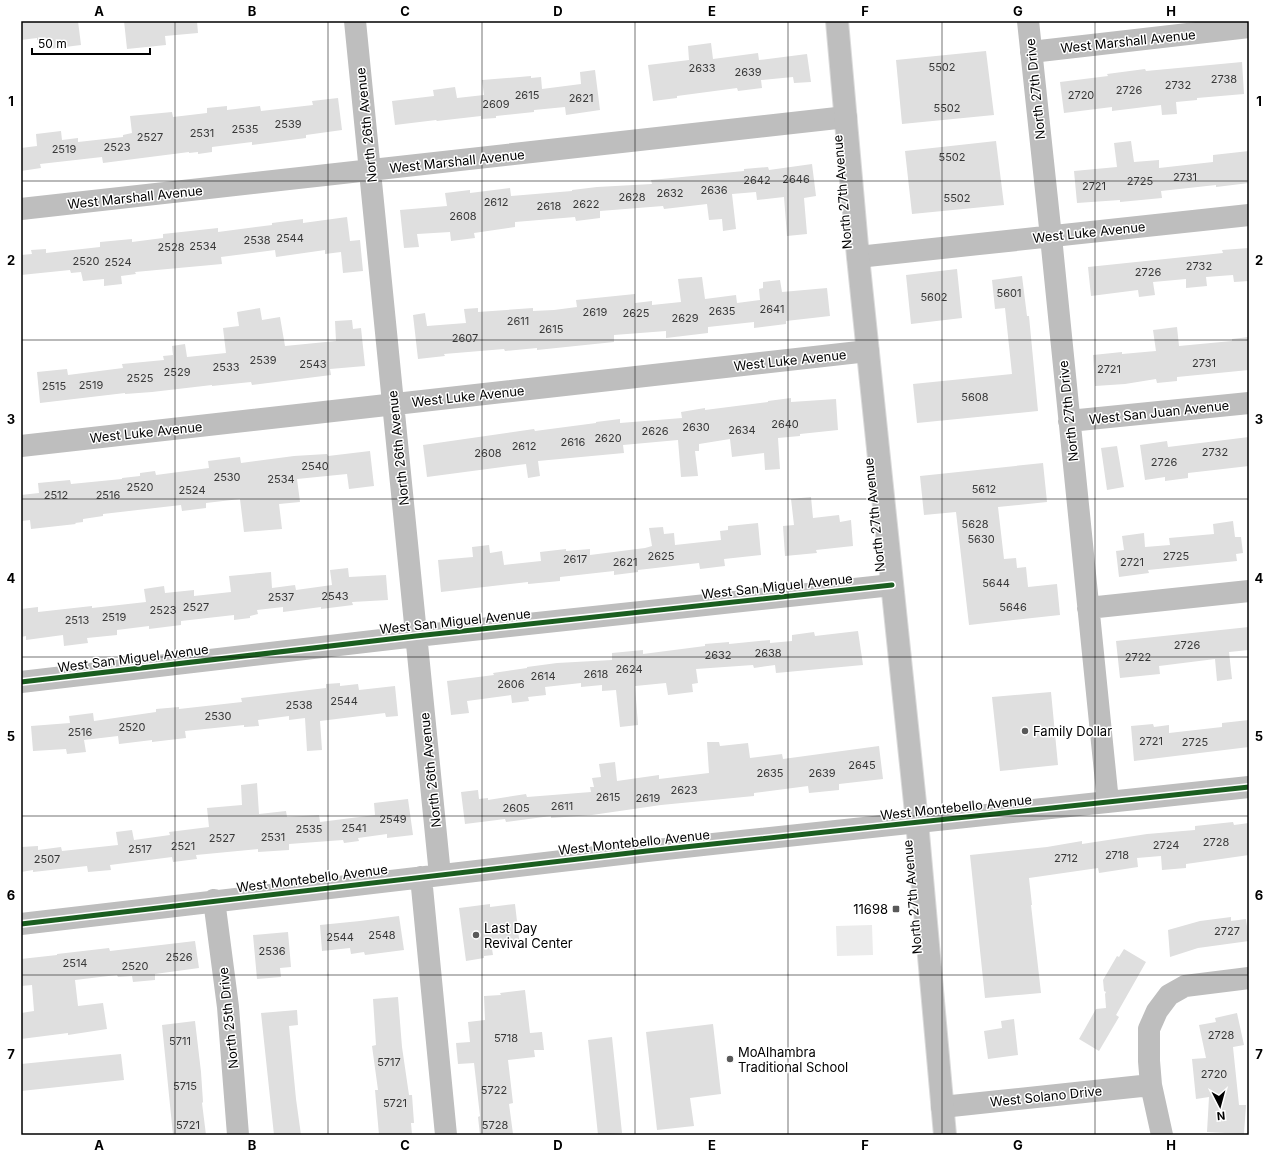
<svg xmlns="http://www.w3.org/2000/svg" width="1270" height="1156" font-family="Inter,sans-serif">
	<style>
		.green { fill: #ececec }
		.building { fill: #dfdfdf }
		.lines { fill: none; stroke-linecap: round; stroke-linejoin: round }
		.major-casing { stroke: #dbdbdb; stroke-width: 24 }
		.minor { stroke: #bebebe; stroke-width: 22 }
		.major { stroke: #bebebe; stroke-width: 22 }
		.cycleway-casing { stroke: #fff; stroke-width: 8 }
		.cycleway { stroke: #1b5e20; stroke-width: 5 }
		.grid { fill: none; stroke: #000; stroke-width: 1; stroke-opacity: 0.55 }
		.poi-dot { fill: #595959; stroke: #fff; stroke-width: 1.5 }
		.labels { text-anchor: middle; stroke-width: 3; stroke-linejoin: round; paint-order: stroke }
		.number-label { font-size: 11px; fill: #383838 }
		.street-label { font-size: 13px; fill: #000; stroke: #fff }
		.poi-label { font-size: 13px; fill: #000; stroke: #fff; text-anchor: start }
		.neatline { fill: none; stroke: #000; stroke-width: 1.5 }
		.grid-label { font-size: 13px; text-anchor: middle; font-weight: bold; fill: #000 }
	</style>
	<rect width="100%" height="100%" fill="#fff"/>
	<path class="green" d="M872,925l1,30 -36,1 -1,-30z"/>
	<path class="building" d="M21,21h57l3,24 -32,4 -1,-10 -11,1v-2l-16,2z
		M124,21h73l1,12 -33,3 1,9 -39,4z
		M711,43l2,16 45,-6 1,7 48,-6 4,28 -17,1 -1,-6 -32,3 1,8 -24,3 -1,-3 -60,8v2l-24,3 -5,-36 41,-5 -1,-14z
		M986,51l8,64 -92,9 -6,-64z
		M1242,62l2,32 -47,4v2l-21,2 1,12 -15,1 -1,-10 -49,6v-4l-48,6 -4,-31 48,-6 -1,-2 38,-5 1,2z
		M595,70l5,40 -34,5 -1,-8 -31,3v2l-38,4v2l-15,1v-3l-44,5 -1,-1 -41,5 -3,-24 42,-5 -1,-6 22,-3 2,11 27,-3 -2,-15 49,-4v2l10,-1 1,12 39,-5 -1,-12z
		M338,98l4,32 -36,5v3l-54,7v-3l-40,5v5l-14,2v-2l-9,1v-1l-86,11 -1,-6 -62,7 1,4 -20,3v-23l16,-2 -1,-12 25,-3 1,9 16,-2v4l45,-5v-2l9,-2 -2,-17 42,-4 1,5 34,-4v-5l20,-2v4l33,-4 1,5 52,-6 -1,-4z
		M996,141l8,64 -92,9 -7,-63z
		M1131,141l3,21 25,-2v8l54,-6v-7l36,-4v32l-33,4v-2l-55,6 1,7 -42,4v-2l-43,3 -3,-32 43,-4 -3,-24z
		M812,164l4,32 -12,2 3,36 -20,2 -3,-39 -27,3 -1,-8 -24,2 4,35 -13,2 -1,-12 -13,1 -2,-16 -43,5 -1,-3 -63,5v7l-24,3 -1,-4 -60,5v5l-41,6 1,5 -24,3 -1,-9 -33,2 2,13 -15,1 -4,-38 47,-4 -2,-13 25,-3v3l40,-5 1,8 61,-5v-1l25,-3 55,-3 -1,-4 93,-9v-2l24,-2 1,3z
		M347,217l3,24 10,-1 3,31 -20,2 -2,-21 -16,2v-4l-49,7 -1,-7 -54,7 1,7 -87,8 1,2 -15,2 1,8 -18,2v-7l-21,2 -2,-9 -10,1 -1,-3 -49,5v-20l11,-1 -1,-4 15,-1v4l54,-6v-5l32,-3v3l31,-4v-4l55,-6v4l54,-7v-2l31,-4v4z
		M1249,248v33l-15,1 -1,-7 -27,2 1,9 -21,2v-9l-33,3 2,13 -16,2 -1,-7 -47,6 -3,-29 135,-14 -1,-3z
		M957,269l5,49 -51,6 -5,-49z
		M1022,276l5,40h2l9,95 -121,12 -4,-39 99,-10 -7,-66 -10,1 -3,-29z
		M702,277l3,22 31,-4 1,8 23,-3 -1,-11 4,-1v-6l17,-2 2,12 45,-4 3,28 -44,5v3l-32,4v-6l-46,5v6l-42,5v-7l-52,4v7l-77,8v-2l-32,3 -1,-2 -60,5 1,2 -27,3 -5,-44 12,-2 2,13 39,-3 -2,-14 14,-1v4l55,-4v3l21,-1 23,-3 -1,-7 59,-6v9l17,-2v4l29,-3 -3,-23z
		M260,308l2,12 18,-3 5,29 51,-5 -1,-20 17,-1 1,9 8,-1 4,38 -35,3 1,6 -79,10 -1,-3 -39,4v-1l-60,7 -27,2v-1l-85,10 -3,-31 30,-3 1,6 55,-7 -1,-4 42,-4 -1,-4 10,-1 -1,-9 13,-2 2,13 39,-4 -3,-25 16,-2 -2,-14z
		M1177,327l2,19 53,-5v-2l17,-2v33l-72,7v4l-20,2 -1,-4 -31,5 -30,2 -2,-31 29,-3v2l34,-3 -3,-21z
		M791,398v4l45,-3 2,31 -38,4v2l-22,2 2,31 -15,1 -1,-17 -32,4 -2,-18 -31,5v7h-4l3,25 -17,1 -3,-37 -55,5 1,8 -86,8 2,15 -12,2 -2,-14 -99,13 -4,-32 111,-16 1,2 61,-8v-1l24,-3v4l62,-5 -1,-6 24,-4v2l63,-8v-1z
		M1249,437v29l-61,7v5l-23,3v-4l-20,3 -5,-35 27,-4 1,6z
		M1117,446l7,41 -17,3 -6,-42z
		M370,451l4,35 -25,3 -2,-15 -50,5 3,23 -21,2 3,25 -38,3 -4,-33 -34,4v5l-24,3 -1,-6 -78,9v2l-20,3v3l-8,1 1,1 -45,5 -1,-9 -9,1v-26l18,-2 -1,-10 32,-3 1,4 51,-5v-1l18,-2v-3l15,-2 1,4 53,-7 -1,-7 32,-4 1,6 53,-7 33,-2 1,2z
		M1043,463l4,39 -49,5 6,52 12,-1 1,10 9,-1 2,20 29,-3 3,31 -91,10 -13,-113 -32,3 -4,-39z
		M811,497l2,21 26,-3 1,7 11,-2 2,26 -37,4 1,3 -32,3 -2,-30 11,-1 -3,-26z
		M1233,521l2,16h6l2,16 -7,1 1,7 -89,9 1,3 -30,4 -3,-26 8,-1 -2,-14 22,-3 1,14 25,-2 -1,-7 45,-4 -1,-10z
		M758,523l3,32 -37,4 1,7 -25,3 -1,-6 -61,7v2l-24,3v-4l-54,6v4l-32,3v-2l-87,10 -3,-32 35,-3 -1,-10 17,-2 1,8 12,-2 2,14 37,-4 -1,-9 26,-3v2l24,-2v6l55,-7 7,-2 -3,-18 14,-1 1,7 10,-1 1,12 46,-5 -1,-9 8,-1v-4z
		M348,568l1,9 37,-2 2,25 -36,2 1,3 -32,4v-2l-38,5v-5l-26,3 1,4 -8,2v2l-16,2v-5l-53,6v4l-32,4v-3l-32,4v5l-30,3 1,5 -24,3 -1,-11 -37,5v-4l-5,1v-28l17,-2v5l54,-6v2l54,-6 -2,-13 20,-3 1,7 29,-3v6l37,-4 -2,-16 42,-4 1,16 23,-3 1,5 36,-5 -2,-15z
		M1249,627v23l-20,2 3,27 -15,2 -2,-22 -56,7 1,8 -40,4 -4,-37z
		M858,631l5,34 -87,8 -1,-8 -21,3 -1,-3 -57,4 2,14 -6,1 1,8 -25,3 -2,-12 -31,3 3,39 -18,2 -4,-37 -14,1v-6l-21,2v-4l-36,4 1,8 -18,2 1,4 -17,2 -1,-8 -44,6 2,12 -18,2 -4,-34 47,-6 -1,-2 34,-5v-1l30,-4 55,-3v-7l31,-3v4l62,-8v-2l24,-2v2l41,-4v3l22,-2v-6l22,-3 1,4z
		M340,683v3l18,-2 1,6 36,-4 3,30 -12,1 -1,-4 -65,8 2,29 -15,1 -2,-33 -16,2v-4l-31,4 1,6 -15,1v-2l-59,6 1,7 -34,4v-2l-33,4 -1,-8 -34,4 2,12 -19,2 -1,-5 -33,2 -2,-25 39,-3 -1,-7 24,-3 1,8 62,-9v-3l23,-2v2l63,-7 -1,-4 85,-10v-4z
		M1051,692l7,73 -58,6 -8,-74z
		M1249,720v27l-115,14 -3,-35 22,-2 1,3 15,-2v8l53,-6v-4z
		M707,742h12l1,4 28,-3 2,15 32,-4 1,5 96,-13 4,33 -44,5v6l-30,3 -1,-7 -54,7v3l-93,9 -69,10 -41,3v-2l-45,6 -1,-3 -40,5 -4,-32 17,-2 1,9 9,-1v2l38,-6 1,3 64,-5 -1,-5h4l-2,-9 9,-1 -2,-13 16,-2 2,19 42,-6v4l50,-6z
		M257,783l2,31 27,-3 1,6 32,-2 1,7 55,-7 -1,-12 34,-4 5,36 -26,3v-4l-29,4 1,3 -15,2 -1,-3 -54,4v6l-31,2v-3l-62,6 1,4 -24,3 -1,-5 -62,8 1,5 -23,2 -1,-6 -54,6v-2l-12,2v-25l17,-1v4l23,-3 1,4 56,-6 -2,-13 16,-2 2,10 36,-5 -1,-3 40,-5 -2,-19 35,-3 -1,-20z
		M1233,822l1,3 15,-2v32l-63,9v4l-24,2 -1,-14 -24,2 1,9 -39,6 -1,-5 -69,10 3,27h-1l10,88 -56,5 -15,-143 77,-8 35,-6v3l65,-10 48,-4v-4z
		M490,904v3l25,-3 5,43 -28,2 1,6 -9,1v2l-18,3 -7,-53z
		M399,916l5,34 -39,5 -1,-3 -13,2 -1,-6 -28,3 -2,-26 40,-4z
		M1231,917v4l15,-2 3,22 -51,7 -28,9 -2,-27 32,-9z
		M288,932l3,35 -11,1 1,9 -24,2 -4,-44z
		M195,941l4,27 -44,6v6l-22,2 -1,-6 -14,1 -1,-2 -42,5 3,26 25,-3 4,26 -39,6v-2l-47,6v-26l13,-2 -2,-26 -11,1v-27l36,-4v-1l52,-6 1,3z
		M1124,949l22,13 -30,53 3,2 -20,34 -20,-12 17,-30 10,-1 -1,-14 1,-2 -2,-1 -1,-11 14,-24 2,1z
		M525,990l5,43 12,-1 2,18h-10l1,7 -27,3 5,43 -4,1 4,30 -33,1 -2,-18 2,-1 -6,-53 -16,1 -2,-21 14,-1 -2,-20 17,-2 -1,-24 17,-1 -1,-2z
		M398,997l4,50 7,48h3l2,28h-3l1,12h-33l-4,-45h3l-6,-44 4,-1 -3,-46z
		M297,1010l1,15 -9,1 7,73 5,36h-27l-13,-122z
		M1237,1013l7,32 -11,2 6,58h7l-2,29 -37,-2 2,-35 -13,2 -4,-40 14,-1 -7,-33 17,-3 -1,-4z
		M1014,1019l4,36 -30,4 -4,-28 18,-3 -1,-7z
		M195,1021l6,51 2,30 -1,1 4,32h-33l-11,-110z
		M713,1024l8,70 -31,4 4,28 -37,4 -11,-98z
		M612,1037l10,96 -24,2 -10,-95z
		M121,1054l3,26 -103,11v-27z"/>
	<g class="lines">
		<defs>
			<path id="major" d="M837,21l21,236 59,565 28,313"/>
		</defs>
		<use href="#major" class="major-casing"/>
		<path class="minor" d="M355,21l85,854
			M1028,21l23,216 57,565
			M1031,52l218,-25
			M21,209l825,-92
			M858,257l391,-42
			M1069,421l180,-18
			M21,446l847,-95
			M1088,608l161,-17
			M21,682l395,-46 476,-51
			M421,877l25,258
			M214,900l14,107 10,128
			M21,924l626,-73 602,-64
			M942,1107l209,-22
			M1162,1135l-11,-50 -2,-24v-32l8,-18 12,-16 16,-9 64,-8"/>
		<use href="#major" class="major"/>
		<defs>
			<path id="cycleway" d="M21,682l395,-46 476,-51
				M21,924l626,-73 602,-64"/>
		</defs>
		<use href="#cycleway" class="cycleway-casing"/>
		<use href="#cycleway" class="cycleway"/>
	</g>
	<path class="grid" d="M175,21v1114M328,21v1114M482,21v1114M635,21v1114M788,21v1114M942,21v1114M1095,21v1114M21,181h1228M21,340h1228M21,499h1228M21,657h1228M21,816h1228M21,975h1228"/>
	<g class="poi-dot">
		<circle cx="1025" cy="731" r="4"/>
		<rect x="892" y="905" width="8" height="8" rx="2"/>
		<circle cx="476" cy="935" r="4"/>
		<circle cx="730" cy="1059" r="4"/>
	</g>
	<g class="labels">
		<g class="number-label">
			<text x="942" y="71">5502</text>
			<text x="702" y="72">2633</text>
			<text x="748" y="76">2639</text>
			<text x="1224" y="83">2738</text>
			<text x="1178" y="89">2732</text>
			<text x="1129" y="94">2726</text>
			<text x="527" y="99">2615</text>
			<text x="1081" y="99">2720</text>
			<text x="581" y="102">2621</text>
			<text x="496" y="108">2609</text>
			<text x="947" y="112">5502</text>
			<text x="288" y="128">2539</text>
			<text x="245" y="133">2535</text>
			<text x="202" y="137">2531</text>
			<text x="150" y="141">2527</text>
			<text x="117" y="151">2523</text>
			<text x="64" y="153">2519</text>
			<text x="952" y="161">5502</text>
			<text x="1185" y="181">2731</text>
			<text x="796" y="183">2646</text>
			<text x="757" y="184">2642</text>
			<text x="1140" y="185">2725</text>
			<text x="1094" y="190">2721</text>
			<text x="714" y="194">2636</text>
			<text x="670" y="197">2632</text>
			<text x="632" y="201">2628</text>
			<text x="957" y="202">5502</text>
			<text x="496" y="206">2612</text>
			<text x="586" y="208">2622</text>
			<text x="549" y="210">2618</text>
			<text x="463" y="220">2608</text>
			<text x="290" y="242">2544</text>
			<text x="257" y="244">2538</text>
			<text x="203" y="250">2534</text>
			<text x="171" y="251">2528</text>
			<text x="86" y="265">2520</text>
			<text x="118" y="266">2524</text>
			<text x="1199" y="270">2732</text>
			<text x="1148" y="276">2726</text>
			<text x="1009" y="297">5601</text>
			<text x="934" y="301">5602</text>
			<text x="772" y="313">2641</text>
			<text x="722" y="315">2635</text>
			<text x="595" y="316">2619</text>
			<text x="636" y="317">2625</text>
			<text x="685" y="322">2629</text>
			<text x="518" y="325">2611</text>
			<text x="551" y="333">2615</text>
			<text x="465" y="342">2607</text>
			<text x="263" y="364">2539</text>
			<text x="1204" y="367">2731</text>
			<text x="313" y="368">2543</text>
			<text x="226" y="371">2533</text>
			<text x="1109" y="373">2721</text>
			<text x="177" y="376">2529</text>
			<text x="140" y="382">2525</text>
			<text x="91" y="389">2519</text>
			<text x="54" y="390">2515</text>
			<text x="975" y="401">5608</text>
			<text x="785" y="428">2640</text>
			<text x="696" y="431">2630</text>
			<text x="742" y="434">2634</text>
			<text x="655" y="435">2626</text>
			<text x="608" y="442">2620</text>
			<text x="573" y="446">2616</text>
			<text x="524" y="450">2612</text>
			<text x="1215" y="456">2732</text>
			<text x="488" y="457">2608</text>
			<text x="1164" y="466">2726</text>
			<text x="315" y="470">2540</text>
			<text x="227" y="481">2530</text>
			<text x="281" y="483">2534</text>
			<text x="140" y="491">2520</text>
			<text x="984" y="493">5612</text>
			<text x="192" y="494">2524</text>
			<text x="56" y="499">2512</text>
			<text x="108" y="499">2516</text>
			<text x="975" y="528">5628</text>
			<text x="981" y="543">5630</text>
			<text x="661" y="560">2625</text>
			<text x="1176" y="560">2725</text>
			<text x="575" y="563">2617</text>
			<text x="625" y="566">2621</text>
			<text x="1132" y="566">2721</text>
			<text x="996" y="587">5644</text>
			<text x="335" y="600">2543</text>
			<text x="281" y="601">2537</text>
			<text x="196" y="611">2527</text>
			<text x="1013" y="611">5646</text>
			<text x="163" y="614">2523</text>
			<text x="114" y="621">2519</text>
			<text x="77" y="624">2513</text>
			<text x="1187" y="649">2726</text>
			<text x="768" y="657">2638</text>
			<text x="718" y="659">2632</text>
			<text x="1138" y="661">2722</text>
			<text x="629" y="673">2624</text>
			<text x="596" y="678">2618</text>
			<text x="543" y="680">2614</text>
			<text x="511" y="688">2606</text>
			<text x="344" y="705">2544</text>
			<text x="299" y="709">2538</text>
			<text x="218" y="720">2530</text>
			<text x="132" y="731">2520</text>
			<text x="80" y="736">2516</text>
			<text x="1151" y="745">2721</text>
			<text x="1195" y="746">2725</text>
			<text x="862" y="769">2645</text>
			<text x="770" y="777">2635</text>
			<text x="822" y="777">2639</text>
			<text x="684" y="794">2623</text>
			<text x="608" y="801">2615</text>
			<text x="648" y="802">2619</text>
			<text x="562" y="810">2611</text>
			<text x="516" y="812">2605</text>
			<text x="393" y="823">2549</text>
			<text x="354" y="832">2541</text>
			<text x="309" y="833">2535</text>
			<text x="273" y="841">2531</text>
			<text x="222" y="842">2527</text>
			<text x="1216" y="846">2728</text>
			<text x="1166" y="849">2724</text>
			<text x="183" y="850">2521</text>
			<text x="140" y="853">2517</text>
			<text x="1117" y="859">2718</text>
			<text x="1066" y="862">2712</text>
			<text x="47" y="863">2507</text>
			<text x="1227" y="935">2727</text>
			<text x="382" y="939">2548</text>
			<text x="340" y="941">2544</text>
			<text x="272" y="955">2536</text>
			<text x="179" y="961">2526</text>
			<text x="75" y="967">2514</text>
			<text x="135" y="970">2520</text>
			<text x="1221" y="1039">2728</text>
			<text x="506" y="1042">5718</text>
			<text x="180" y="1045">5711</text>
			<text x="389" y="1066">5717</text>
			<text x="1214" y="1078">2720</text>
			<text x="185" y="1090">5715</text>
			<text x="494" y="1094">5722</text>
			<text x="395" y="1107">5721</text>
			<text x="188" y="1129">5721</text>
			<text x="495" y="1129">5728</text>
		</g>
		<g class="street-label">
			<text transform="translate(1128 41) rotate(-6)" y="5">West Marshall Avenue</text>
			<text transform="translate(1035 89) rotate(-96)" y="5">North 27th Drive</text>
			<text transform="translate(366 125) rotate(-96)" y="5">North 26th Avenue</text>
			<text transform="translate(457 161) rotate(-6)" y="5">West Marshall Avenue</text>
			<text transform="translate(842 192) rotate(-95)" y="5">North 27th Avenue</text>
			<text transform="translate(135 197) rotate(-6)" y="5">West Marshall Avenue</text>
			<text transform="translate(1089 232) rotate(-6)" y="5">West Luke Avenue</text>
			<text transform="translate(790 360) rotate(-6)" y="5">West Luke Avenue</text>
			<text transform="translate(468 396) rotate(-6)" y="5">West Luke Avenue</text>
			<text transform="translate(1068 411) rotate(-96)" y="5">North 27th Drive</text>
			<text transform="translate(1159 412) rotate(-6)" y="5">West San Juan Avenue</text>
			<text transform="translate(146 432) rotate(-6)" y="5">West Luke Avenue</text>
			<text transform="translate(398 448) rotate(-96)" y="5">North 26th Avenue</text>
			<text transform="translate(874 515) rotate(-96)" y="5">North 27th Avenue</text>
			<text transform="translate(777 586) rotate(-6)" y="5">West San Miguel Avenue</text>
			<text transform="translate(455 621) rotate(-6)" y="5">West San Miguel Avenue</text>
			<text transform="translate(133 658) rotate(-7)" y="5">West San Miguel Avenue</text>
			<text transform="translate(430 770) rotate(-96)" y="5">North 26th Avenue</text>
			<text transform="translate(956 807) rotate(-6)" y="5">West Montebello Avenue</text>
			<text transform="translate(634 842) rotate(-6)" y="5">West Montebello Avenue</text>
			<text transform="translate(312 878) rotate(-7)" y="5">West Montebello Avenue</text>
			<text transform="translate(912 897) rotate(-95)" y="5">North 27th Avenue</text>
			<text transform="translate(228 1018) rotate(-96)" y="5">North 25th Drive</text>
			<text transform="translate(1046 1096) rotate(-6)" y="5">West Solano Drive</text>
		</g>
		<g class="poi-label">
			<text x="1033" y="736">Family Dollar</text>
			<text x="888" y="914" text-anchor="end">11698</text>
			<text x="484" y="933">Last Day<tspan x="484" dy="15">Revival Center</tspan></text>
			<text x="738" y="1057">MoAlhambra<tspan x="738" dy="15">Traditional School</tspan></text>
		</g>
	</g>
	<rect width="1270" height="1156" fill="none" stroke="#ffffff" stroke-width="44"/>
	<g transform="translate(1220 1106) rotate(174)" stroke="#ffffff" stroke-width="3" paint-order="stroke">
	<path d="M0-3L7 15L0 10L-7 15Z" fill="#000000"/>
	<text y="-6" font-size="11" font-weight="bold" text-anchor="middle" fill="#000000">N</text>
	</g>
	<path d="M32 48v6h118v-6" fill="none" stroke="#000000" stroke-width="2"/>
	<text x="38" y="48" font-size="12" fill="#000000" stroke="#ffffff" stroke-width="3" paint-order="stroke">50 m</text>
	<rect x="22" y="22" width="1226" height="1112" class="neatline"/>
	<g class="grid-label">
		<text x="99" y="16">A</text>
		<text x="252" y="16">B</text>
		<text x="405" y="16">C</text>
		<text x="558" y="16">D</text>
		<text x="712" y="16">E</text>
		<text x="865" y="16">F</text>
		<text x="1018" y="16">G</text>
		<text x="1171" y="16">H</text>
		<text x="11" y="106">1</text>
		<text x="1259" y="106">1</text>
		<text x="11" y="265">2</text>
		<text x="1259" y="265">2</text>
		<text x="11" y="424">3</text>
		<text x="1259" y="424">3</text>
		<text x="11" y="583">4</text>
		<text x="1259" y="583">4</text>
		<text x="11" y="741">5</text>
		<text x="1259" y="741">5</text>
		<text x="11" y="900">6</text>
		<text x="1259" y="900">6</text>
		<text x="11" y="1059">7</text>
		<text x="1259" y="1059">7</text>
		<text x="99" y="1150">A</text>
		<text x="252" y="1150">B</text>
		<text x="405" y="1150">C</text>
		<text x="558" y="1150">D</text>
		<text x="712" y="1150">E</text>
		<text x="865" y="1150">F</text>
		<text x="1018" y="1150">G</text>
		<text x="1171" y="1150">H</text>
	</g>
</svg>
